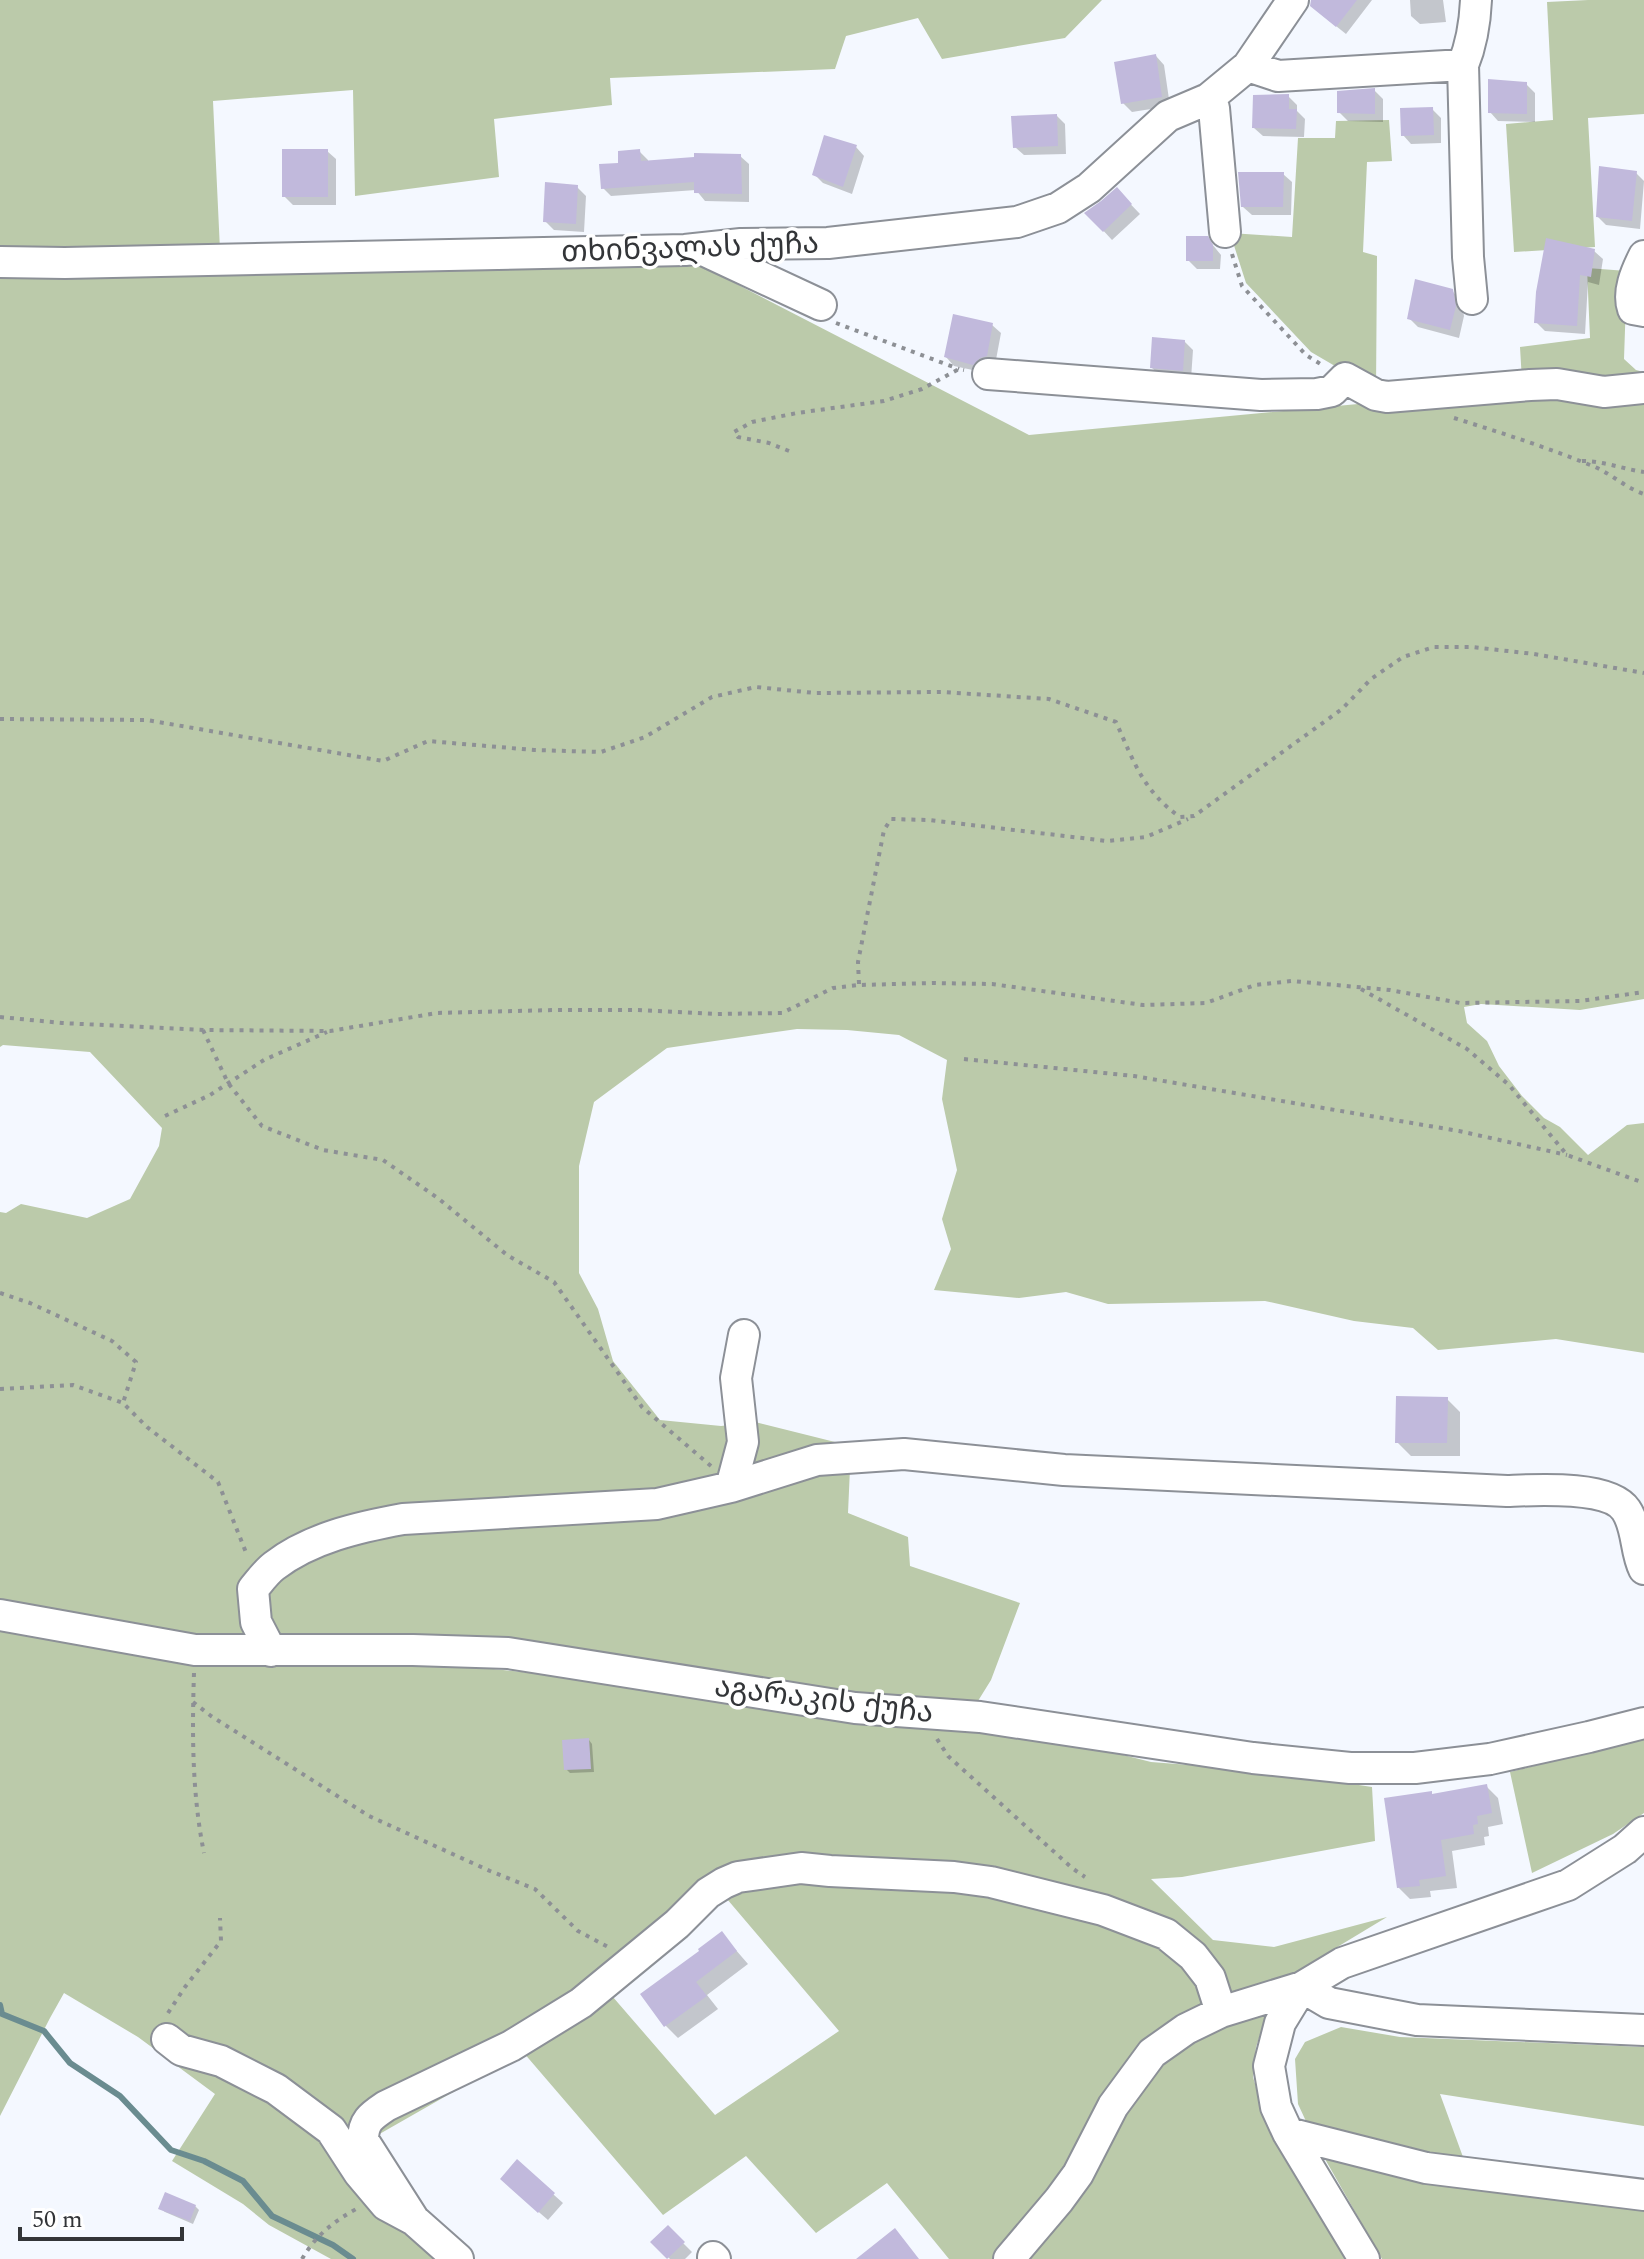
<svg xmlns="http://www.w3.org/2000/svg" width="1644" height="2259" font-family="Spectral,'Noto Sans Georgian',serif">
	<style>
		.green { fill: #bbcaaa; fill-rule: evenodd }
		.shadow { fill: #0003 }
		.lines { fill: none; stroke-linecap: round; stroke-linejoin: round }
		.stream { stroke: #6a8c90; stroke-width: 6 }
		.building { fill: #c1b9dc }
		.minor-casing { stroke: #8c9097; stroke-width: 34 }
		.path { stroke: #8d9095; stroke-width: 4; stroke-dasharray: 4 6; stroke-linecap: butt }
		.minor { stroke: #fff; stroke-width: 30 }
		.labels { text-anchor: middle; stroke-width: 7; stroke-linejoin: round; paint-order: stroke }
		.street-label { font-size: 30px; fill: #333538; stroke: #fff }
	</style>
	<rect width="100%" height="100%" fill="#f4f8ff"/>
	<path class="green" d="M0,0h1102l-37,38 -123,21 -24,-41 -72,18 -11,33 -225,9 2,27 -118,14 5,58 -144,19 -2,-106 -140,11 7,149 -220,1z
		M1588,0h56v114l-56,4 7,129 -81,5 -8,-128 47,-4 -6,-118z
		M1389,120l3,41 -25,1 -4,90 14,4 -1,134 -65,-38 -65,-69 -16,-50 62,4 6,-99h37l1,-17z
		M690,260l339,175 499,-47 116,4v607l-64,11 -99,-6 -17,3 3,16 20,18 12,25 23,30 22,22 16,9 28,28 39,-30 17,-2v230l-88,-14 -118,11 -25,-22 -59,-7 -89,-20 -157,3 -42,-12 -47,6 -85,-8 17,-41 -9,-30 15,-49 -15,-71 5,-39 -48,-25 -52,-5 -50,-1 -130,19 -73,54 -15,64v107l19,36 15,52 47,59 61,6 34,-4 96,24 -3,67 60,24 2,29 110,37 -29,77 -18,29 -668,-68 -170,-9 -135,-29v-391l6,1 15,-9 66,14 43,-19 29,-53 3,-18 -72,-76 -87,-7 -3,2v-772z
		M1587,268l40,3 -3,88 12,11 8,2v12l-122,-3 -2,-34 70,-9z
		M0,1628l437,35 197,21 410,51 107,27 115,9 106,16 3,54 -193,36 -31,2 62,61 61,7 113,-30 -101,61 -138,63 -80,137 -68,81h-51l-62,-76 -71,50 -70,-77 -83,59 -140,-163 -161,92 81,115h-112l-62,-34 -26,-21 -71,-43 43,-67 -77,-57 -74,-44 -14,25 -50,98zM727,1899l112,132 -124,84 -109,-126z
		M1644,1734v79l-31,21 -81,39 -22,-101 88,-22z
		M1282,1998l-19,28 -7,21 -3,30 10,34 91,148h-334l143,-205z
		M1341,2027l59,10 244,10v79l-204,-32 23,63 144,24 37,20v58h-262l-65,-114 -19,-41 -3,-45 10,-17z"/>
	<path class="shadow" d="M1313,0h59l-26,34 -25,-20z
		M1410,0h33l3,22 -26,2 -9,-8z
		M1156,56l8,9 6,41 -38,6 -9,-9z
		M1526,84l9,9v29l-37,-1 -8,-9z
		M1374,90l9,9v23l-35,-1 -9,-9z
		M1288,96l9,9v6l8,8 -1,18 -41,-1 -9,-8z
		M1432,109l9,9v25l-30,1 -8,-9z
		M1057,116l8,8 1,30 -42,1 -9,-8z
		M856,147l8,9 -12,38 -29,-11 -9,-9z
		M327,151l9,8v46h-43l-9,-9z
		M639,151l9,9v3l92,-7 9,8v38l-44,-1 -9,-11 -85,6 -8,-8 17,-24z
		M1636,173l8,8 -4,48 -34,-4 -8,-8z
		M1283,174l9,8 -1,33h-39l-9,-8z
		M577,187l9,9 -2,36 -30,-2 -9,-9z
		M1117,190l23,24 -28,26 -25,-27z
		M1207,238l14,17 -1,14h-23l-9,-9z
		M1594,251l9,8 -4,26 -11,-3 -3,52 -40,-3 -9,-9z
		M1452,291l9,9 3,16 -5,22 -41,-11 -9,-9z
		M992,325l9,8 -6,32 -13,7 -28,-6 -8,-9z
		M1184,341l9,9 -2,29 -30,-3 -9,-8z
		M1447,1399l13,13v44h-49l-14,-14z
		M589,1740l3,4 2,28 -24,1 -4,-4z
		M1486,1786l12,12 5,26 -15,3 1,9 -5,1 1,8 -33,6 5,37 -27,3 1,6 -21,2 -12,-12 35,-91z
		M722,1934l26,30 -41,31 11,14 -40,29 -12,-12 -23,-31z
		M517,2162l46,41 -15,17 -37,-32z
		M195,2206l4,4 -6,14 -28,-12 -4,-3z
		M668,2228l24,24 -7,7h-15l-17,-17z"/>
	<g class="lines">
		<path class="stream" d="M0,2005l2,9 42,17 26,32 50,33 51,54 33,11 39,20 29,35 61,29 20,14"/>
	</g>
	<path class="building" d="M1311,0h46l-21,27 -26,-21z
		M1156,54l6,43 -41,7 -7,-42z
		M1488,79l39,3v32l-39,-1z
		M1375,88v26l-38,-1v-22z
		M1289,94v15h8l-1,20 -44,-1 1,-33z
		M1433,107l1,28 -33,1 -1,-28z
		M1057,114l1,32 -45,2 -2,-32z
		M824,135l33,10 -14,42 -31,-12z
		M282,149h46v48h-46z
		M640,149l1,12 53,-4v-4l47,1 1,40 -48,-1v-11l-93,7 -2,-25 19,-1v-12z
		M1599,166l38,5 -5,50 -36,-4z
		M1238,172h46l-1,35h-42z
		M545,182l33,3 -2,39 -33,-2z
		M1117,187l15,17 -29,28 -19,-19 17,-12z
		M1186,236h22l5,9v16h-27z
		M1546,238l49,11 -4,28 -11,-2 -3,51 -43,-3 2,-31z
		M1415,279l38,10 3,17 -6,24 -43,-11z
		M953,314l40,9 -6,33 -7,2 -7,7 -29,-8z
		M1152,337l33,3 -2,31 -33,-3z
		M1396,1396l52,1 -1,46h-52z
		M589,1738l2,31 -27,1 -2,-30z
		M1487,1784l5,29 -15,3 1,8 -5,1 1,9 -33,6 5,36 -27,4 1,6 -23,2 -13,-90 48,-7v3z
		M722,1931l15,20 -41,31 11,14 -43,31 -24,-33 59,-43 -1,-2z
		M517,2159l38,34 -17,20 -38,-34z
		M165,2192l31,13 -6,16 -32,-12z
		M668,2225l17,17 -18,17 -17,-17z
		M895,2228l24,31h-63z"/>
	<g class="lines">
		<defs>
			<path id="minor" d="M1248,66l30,10 185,-11
				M1208,99l6,9 11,124
				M701,249l120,56
				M1644,256c-8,16 -17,36 -11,53l11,2
				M0,262l65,1 620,-13 56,-6 87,-1 189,-21 41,-14 31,-20 79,-72 40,-17 40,-33 45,-66
				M1472,299l-4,-42 -5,-192c9,-22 12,-42 13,-65
				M988,374l273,21 56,-1 15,-3 13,-13 31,17 11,2 143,-12 27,-1 47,8 40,-4
				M731,1487l86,-27 87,-6 160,16 443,21c28,-1 102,-6 119,19 12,18 9,41 18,59
				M0,1615l195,35h218l95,3 347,55 125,9 273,41 97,10h65l75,-9 99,-22 55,-14
				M271,1651l-15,-29 -3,-33c6,-7 13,-17 21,-23 36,-28 85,-39 129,-47l254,-15 74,-17 12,-45 -7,-64 8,-43
				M167,2039l14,11 40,11 55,28 55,41 28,43 27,32 28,15 44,39
				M1288,2133l138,35 218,27
				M414,2220l-51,-80c0,-19 8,-24 23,-34l125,-60 70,-43 96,-79 31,-31 16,-10 14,-6 63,-9 29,3 124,6 37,5 112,28 63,24 27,22 17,22 11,34
				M713,2257l2,2
				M1009,2259l50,-59 19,-26 35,-68 39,-53 34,-24 35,-17 81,-25 27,16 88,17 227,10
				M1364,2259l-76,-126 -12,-26 -7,-41 11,-43 22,-36 40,-24 226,-78 57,-36 19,-17"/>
		</defs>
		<use href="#minor" class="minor-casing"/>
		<path class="path" d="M1232,254l10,32 64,69 16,10
			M836,323l123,46
			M1454,418c48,15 95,30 141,49 18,8 31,21 49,27
			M789,451l-20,-8 -31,-6 -4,-5 18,-10 45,-9 87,-12 38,-12 37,-20 5,1
			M1582,461c21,0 41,8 62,11
			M0,719l147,1 236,41 45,-20 106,9 67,2 44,-15 67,-40 44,-10 59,6 127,-1 107,7 67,23c18,40 27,69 64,95l14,-1 148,-107 29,-30 32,-22 31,-10h38l62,7 110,19
			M859,984l-1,-22 26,-132 7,-11 38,1 178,21 39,-4 42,-18
			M1361,989l106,60 42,36 58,70 77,28
			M0,1017l62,6 141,7 127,1 107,-18 117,-3h84l79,4 65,-1 51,-25 26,-3 74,-2 59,1 151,21 63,-2 49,-18 37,-4 98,9 70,13 120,-2 64,-9
			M203,1030l25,53 34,43 61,24 60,10 56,39 68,56 47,27 88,125 69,59
			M964,1059l170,17 325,55 108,24
			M165,1116l45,-21 54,-35 63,-28
			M0,1293l30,10 82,38 24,21 -13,41
			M0,1389l73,-4 50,18 24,24 71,55 29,73
			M194,1673c-2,60 -2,121 10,180
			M193,1702l18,14 158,100 121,55 45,18 43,42 32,17
			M937,1739l11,17 124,112 13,9
			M168,2013l17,-26 36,-46 -1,-23
			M302,2259c14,-24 32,-38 56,-51"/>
		<use href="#minor" class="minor"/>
	</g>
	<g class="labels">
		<g class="street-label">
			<text transform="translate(690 247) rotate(-2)" y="10">თხინვალას ქუჩა</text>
			<text transform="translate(824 1699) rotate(7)" y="10">აგარაკის ქუჩა</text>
		</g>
	</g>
	<path d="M20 2227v12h162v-12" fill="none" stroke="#333538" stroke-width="4"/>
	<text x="32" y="2227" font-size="24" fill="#333538" stroke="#ffffff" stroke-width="6" paint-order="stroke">50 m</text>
</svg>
